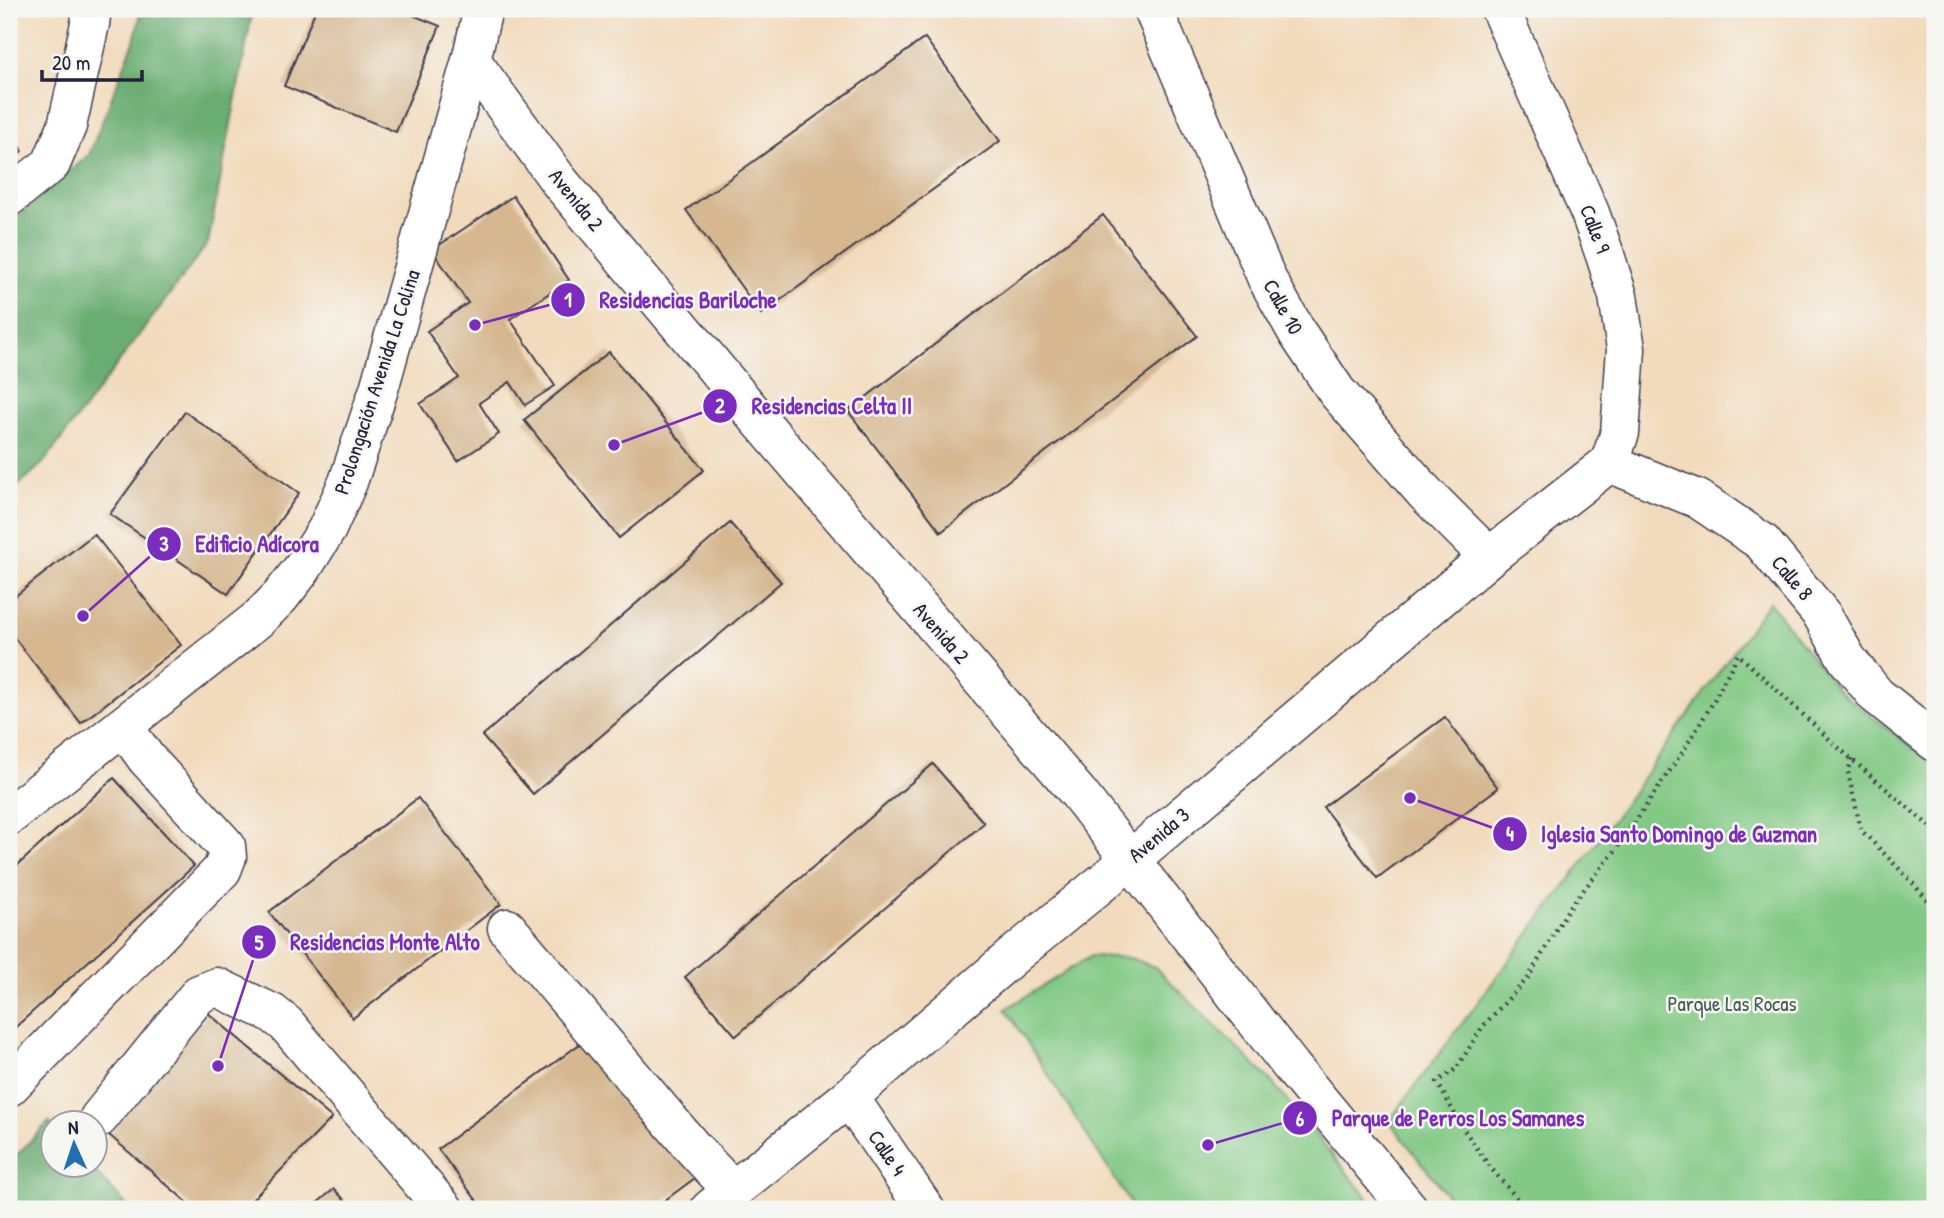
<svg xmlns="http://www.w3.org/2000/svg" width="1944" height="1218" font-family="'Patrick Hand',sans-serif">
	<style>
		.green { fill: #83c985; stroke: #527660; stroke-width: 2 }
		.forest { fill: #6aad72; stroke: #466856; stroke-width: 2 }
		.building { fill: #d6b790 }
		.lines { fill: none; stroke-linecap: round; stroke-linejoin: round }
		.minor-casing { stroke: #413e4e; stroke-width: 41 }
		.path { stroke: #413e4e; stroke-width: 4.5; stroke-dasharray: 2 5; stroke-linecap: butt }
		.minor { stroke: #fff; stroke-width: 38 }
		.labels { text-anchor: middle; stroke-width: 5; stroke-linejoin: round; paint-order: stroke }
		.street-label { font-size: 21px; fill: #22223b; stroke: #f6f6f2 }
		.park-label { font-size: 21px; fill: #445c55; stroke: #f6f6f2 }
		.leader { fill: none; stroke: #7b2cbf; stroke-width: 2.5 }
		.callout-dot { fill: #7b2cbf; stroke: #f6f6f2; stroke-width: 2.5 }
		.mark-label { font-size: 21px; text-anchor: middle; font-weight: bold; fill: #fff }
		.callout-label { font-size: 23px; text-anchor: middle; font-weight: bold; fill: #7b2cbf; stroke: #f6f6f2; stroke-width: 5; stroke-linejoin: round; paint-order: stroke }
	</style>
	<rect width="100%" height="100%" fill="#f6f6f2"/>
	<filter id="ink" filterUnits="userSpaceOnUse"><feTurbulence type="fractalNoise" baseFrequency=".0143" numOctaves="2"/><feDisplacementMap in="SourceGraphic" scale="14" xChannelSelector="R" yChannelSelector="G"/><feConvolveMatrix kernelMatrix="1 2 1 2 8 2 1 2 1" color-interpolation-filters="sRGB"/></filter>
	<filter id="wash" filterUnits="userSpaceOnUse"><feTurbulence type="fractalNoise" baseFrequency=".00686" numOctaves="4" result="noise"/><feDisplacementMap in="SourceGraphic" scale="28" xChannelSelector="R" yChannelSelector="G"/><feGaussianBlur stdDeviation="1.57" result="paint"/><feColorMatrix in="noise" values="0 0 0 0 0 0 0 0 0 0 0 0 0 0 0 0 0 1.4 0 .05"/><feComposite in="paint" operator="in"/></filter>
	<g filter="url(#wash)">
		<rect width="100%" height="100%" fill="#f2dbbd"/>
		<path class="green" d="M1769,602l70,89 96,74v444h-477l-69,-88 194,-259z
			M1091,956l39,2 25,9 115,113 107,129h-243l-128,-200z"/>
		<path class="forest" d="M142,9h111l-45,234 -164,219 -35,32v-271l80,-68 45,-114z
			M49,1122l3,3v41h38l40,43h-121v-46z"/>
		<g id="blocks">
			<path class="building" d="M316,9h82l42,17 -44,106 -112,-46z
				M925,38l75,103 -239,173 -75,-104z
				M9,132l13,19 -13,10z
				M513,196l56,84 -59,39 45,67 -30,19 -15,-23 -31,21 20,31 -41,27 -38,-57 39,-26 -32,-47 41,-28 -36,-53z
				M1103,215l94,121 -256,196 -93,-121z
				M609,352l95,118 -85,68 -95,-118z
				M185,412l114,81 -71,101 -118,-80z
				M730,523l51,59 -248,212 -51,-58z
				M94,534l87,111 -100,78 -72,-92v-30z
				M1445,717l53,71 -121,90 -54,-71z
				M933,764l51,59 -248,213 -51,-59z
				M114,778l80,88 -185,167v-160z
				M418,798l83,106 -148,114 -84,-106z
				M208,1013l124,105 -89,91h-48l-86,-74z
				M592,1035l107,140 -46,34h-170l-45,-60z
				M334,1189l19,20h-43z"/>
		</g>
	</g>
	<g filter="url(#ink)">
		<use href="#blocks" fill-opacity="0" stroke="#413e4e" stroke-width="2"/>
		<g class="lines">
			<defs>
				<path id="minor" d="M1153,9l114,270 31,55 39,58 88,101 64,64
					M1500,9l90,204 15,42 13,41 8,53 -6,84 -11,30
					M471,60l88,121 195,233 325,380 212,272 118,143
					M9,197l42,-33 16,-38 23,-102 2,-15
					M1609,463l89,36 64,43 60,73 25,44 29,36 59,47
					M9,816l249,-197 22,-22 22,-28 25,-40 21,-47 31,-93 92,-329 12,-51
					M507,928l186,220 40,43
					M9,1087l213,-217 5,-13 -1,-11 -80,-88 -23,-32
					M849,1097l76,112
					M99,1118l100,-124 18,-7 55,26 14,11 158,185
					M710,1209l139,-112 165,-142 116,-95 359,-303 120,-94"/>
			</defs>
			<use href="#minor" class="minor-casing"/>
			<path class="path" d="M1852,759l-4,13 13,58 51,52 23,28
				M1524,1203l26,6
				M1526,1209l-36,-42 -28,-40 -25,-45 19,-13 27,-43 45,-48 41,-70 46,-57 69,-101 28,-46 26,-50 103,96 94,81
				M1613,1209l45,-4 9,4"/>
			<use href="#minor" class="minor"/>
		</g>
	</g>
	<g class="labels">
		<g class="street-label">
			<text transform="translate(576 200) rotate(51)" y="7">Avenida 2</text>
			<text transform="translate(1595 229) rotate(69)" y="7">Calle 9</text>
			<text transform="translate(1283 307) rotate(61)" y="7">Calle 10</text>
			<text transform="translate(377 382) rotate(-72)" y="7">Prolongación Avenida La Colina</text>
			<text transform="translate(1792 578) rotate(50)" y="7">Calle 8</text>
			<text transform="translate(941 633) rotate(49)" y="7">Avenida 2</text>
			<text transform="translate(1159 835) rotate(-40)" y="7">Avenida 3</text>
			<text transform="translate(887 1153) rotate(56)" y="7">Calle 4</text>
		</g>
		<g class="park-label">
			<text x="1732" y="1011">Parque Las Rocas</text>
		</g>
	</g>
	<path class="leader" d="M475 325L568 300M614 445L720 406M83 616L164 544M1410 798L1510 834M218 1066L259 942M1208 1145L1300 1118"/>
	<g class="callout-dot">
		<circle cx="475" cy="325" r="7"/>
		<circle cx="614" cy="445" r="7"/>
		<circle cx="83" cy="616" r="7"/>
		<circle cx="1410" cy="798" r="7"/>
		<circle cx="218" cy="1066" r="7"/>
		<circle cx="1208" cy="1145" r="7"/>
		<circle cx="568" cy="300" r="18"/>
		<circle cx="720" cy="406" r="18"/>
		<circle cx="164" cy="544" r="18"/>
		<circle cx="1510" cy="834" r="18"/>
		<circle cx="259" cy="942" r="18"/>
		<circle cx="1300" cy="1118" r="18"/>
	</g>
	<g class="mark-label">
		<text x="568" y="307">1</text>
		<text x="720" y="413">2</text>
		<text x="164" y="551">3</text>
		<text x="1510" y="841">4</text>
		<text x="259" y="950">5</text>
		<text x="1300" y="1126">6</text>
	</g>
	<g class="callout-label">
		<text x="688" y="308">Residencias Bariloche</text>
		<text x="832" y="414">Residencias Celta II</text>
		<text x="257" y="552">Edificio Adícora</text>
		<text x="1679" y="842">Iglesia Santo Domingo de Guzman</text>
		<text x="385" y="950">Residencias Monte Alto</text>
		<text x="1458" y="1126">Parque de Perros Los Samanes</text>
	</g>
	<rect width="1944" height="1218" fill="none" stroke="#f6f6f2" stroke-width="35"/>
	<g transform="translate(74 1144) rotate(357)"><circle r="33" fill="#f6f6f2" stroke="#a1a1a9" stroke-width="2"/>
	<path d="M0-5L12 26L0 18L-12 26Z" fill="#1f6fb2"/>
	<text y="-10" font-size="19" font-weight="bold" text-anchor="middle" fill="#22223b">N</text>
	</g>
	<path d="M42 70v10h100v-10" fill="none" stroke="#22223b" stroke-width="3.5"/>
	<text x="52" y="70" font-size="21" fill="#22223b" stroke="#f6f6f2" stroke-width="5" paint-order="stroke">20 m</text>
</svg>
